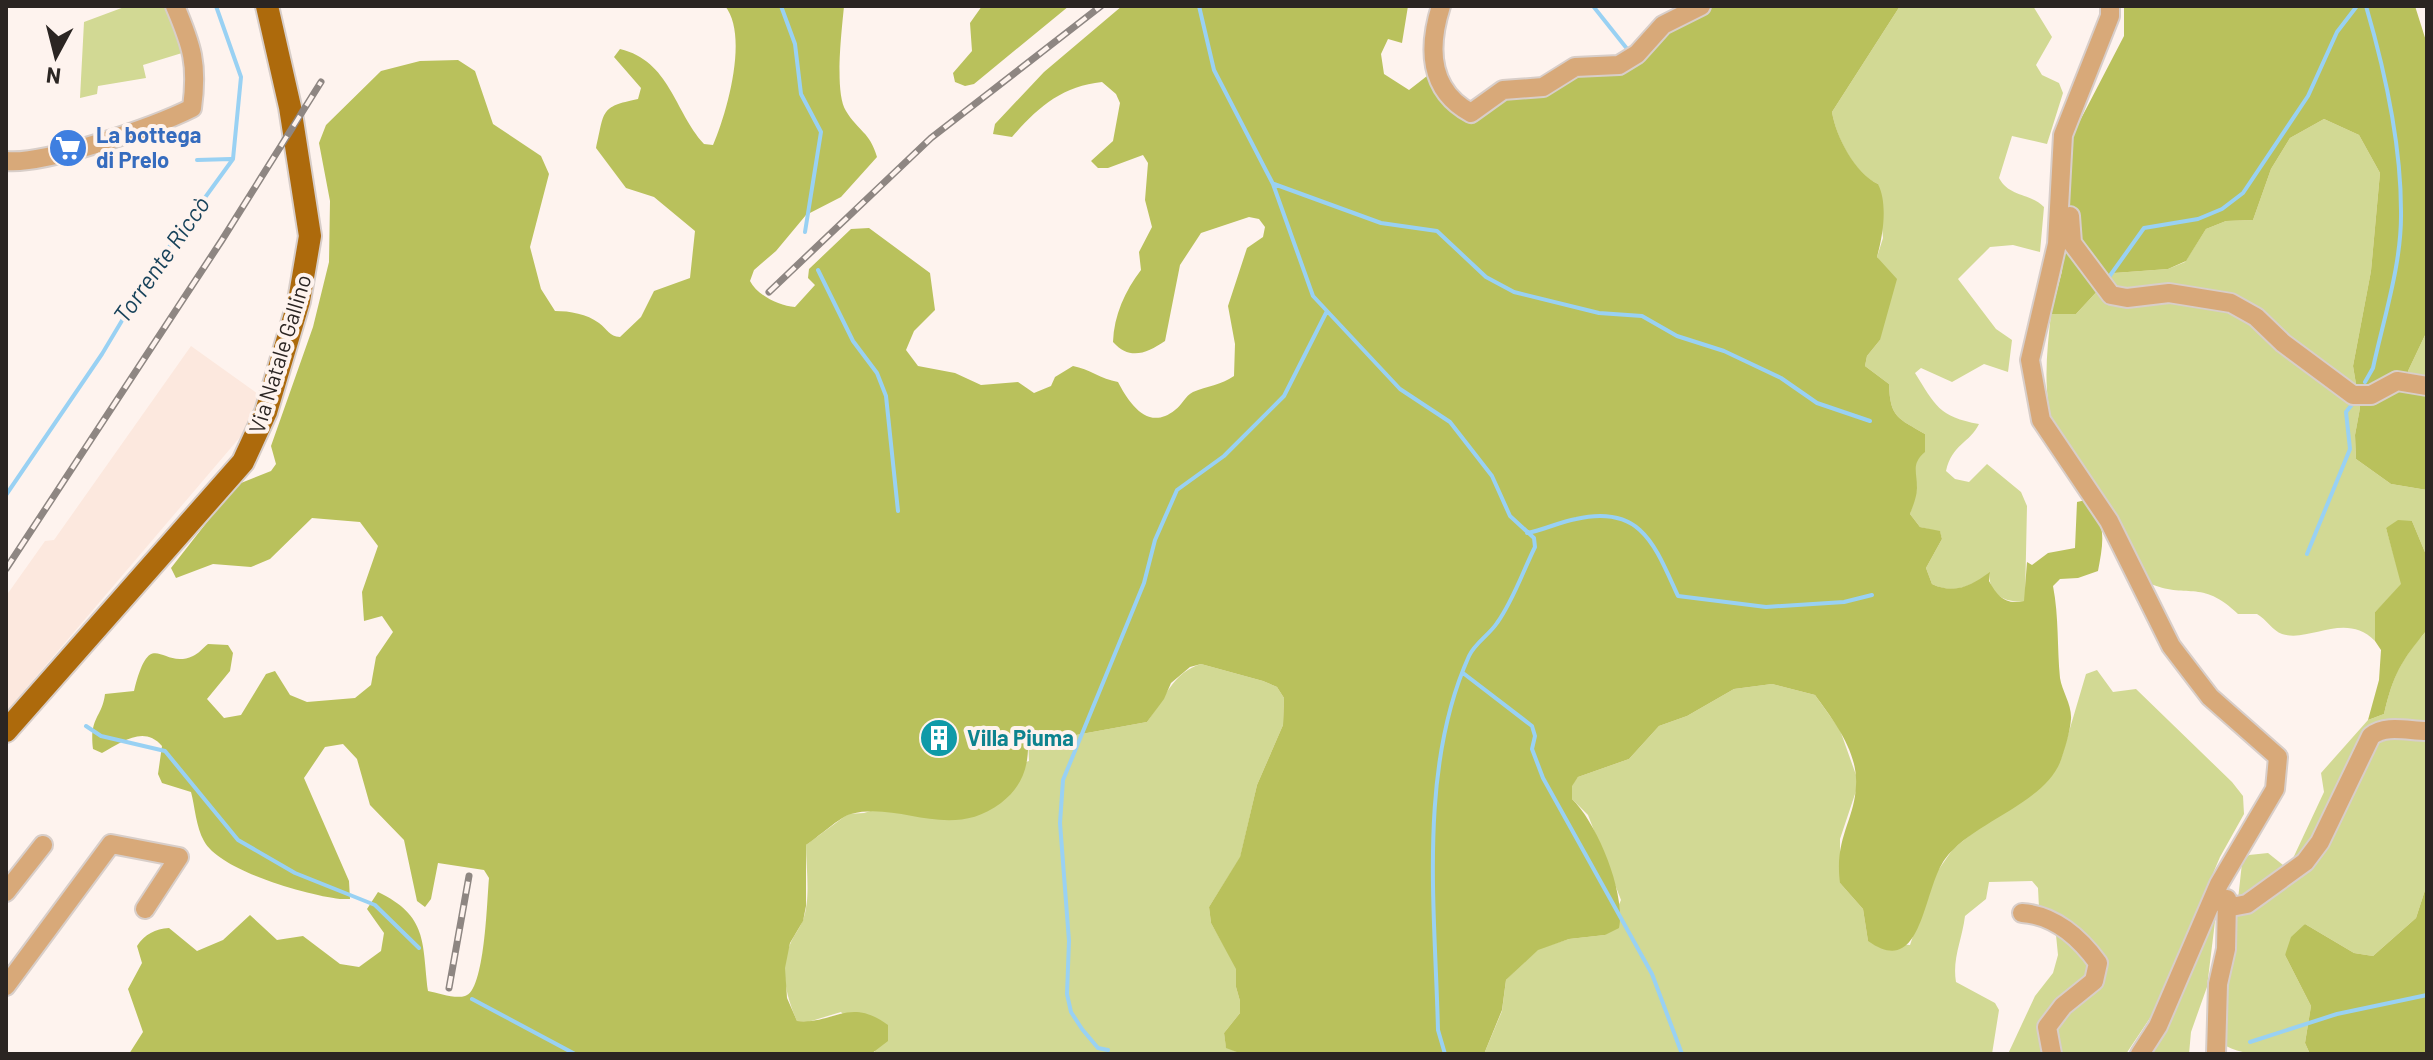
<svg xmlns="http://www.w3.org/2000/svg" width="2433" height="1060" font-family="Barlow,sans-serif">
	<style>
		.built { fill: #fce8de }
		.green { fill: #d2d994 }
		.forest { fill: #b9c15c }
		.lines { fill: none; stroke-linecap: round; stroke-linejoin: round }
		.stream { stroke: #99d1f3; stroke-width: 4 }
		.minor-casing { stroke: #d8cec9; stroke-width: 22 }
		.major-casing { stroke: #d8cec9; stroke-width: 26 }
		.minor { stroke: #d8a979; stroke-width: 18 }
		.major { stroke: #ad6a0c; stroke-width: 22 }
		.rail-casing { stroke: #8e8682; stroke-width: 7 }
		.rail { stroke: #fef3ee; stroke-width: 4; stroke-dasharray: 12; stroke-linecap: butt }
		.labels { text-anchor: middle; stroke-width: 8; stroke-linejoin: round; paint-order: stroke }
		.shop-label { font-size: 22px; font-weight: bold; fill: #366cbe; stroke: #fef3ee; text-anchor: start }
		.street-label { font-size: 22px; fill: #2b2522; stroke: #fef3ee }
		.culture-label { font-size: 22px; font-weight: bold; fill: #0d838f; stroke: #fef3ee; text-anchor: start }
		.water-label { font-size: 24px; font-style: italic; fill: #18435b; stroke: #fef3ee }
	</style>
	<rect width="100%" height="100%" fill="#fef3ee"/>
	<path class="built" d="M191,346l67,48 -11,35 -241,283v-116l39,-55 9,-1z"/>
	<path class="green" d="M127,6h43l12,47 -39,12 3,13 -48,8 -1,8 -17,4 4,-76z
		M1900,6h133l19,31 -16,28 6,10 17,8 4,10 -16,51 -35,-8 -13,42c10,19 31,15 45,29l-4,45 -27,-7 -23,2 -32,32 38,50 16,11 -4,32 -24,-8 -32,18 -31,-14 -6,5c20,32 24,44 64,51 -9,19 -27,20 -33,47l9,8 14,3 18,-18 34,28 6,14 -2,95c-19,3 -38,-7 -35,-28 -19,13 -36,22 -58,11l-6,-16 16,-29 -2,-7 -20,-5 -10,-13 7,-25 -3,-19 11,-36c-27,-16 -35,-16 -36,-50l-24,-18 2,-10 13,-16 2,-75 -5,-8 6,-19 -5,-54c-24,-11 -42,-47 -46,-72z
		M2324,119l35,16 21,38 -9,98 -18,95 7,42 -5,27 1,24 35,25 36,6v67l-15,-36 -26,7 16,56 -27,28v29c-30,-30 -65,2 -93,-7 -9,-3 -16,-15 -25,-20h-19c-37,-36 -52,-14 -89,-31l-95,-155c-12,-37 -7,-77 -3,-114h25l38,-41 54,-4 17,-7 21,-33 20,-8 27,-1 18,-51 19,-31z
		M2427,331v61l-8,-2 -11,-19z
		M2427,630v254l-11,34 -43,38 -19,-3 -49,-29 -20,31 26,51 -6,37 5,11c-27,0 -59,5 -84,-8l-3,-10 19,-173 7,-8 19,-2 20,16 36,-77 -3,-19 47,-53 16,-6c9,-39 17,-54 43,-84z
		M1201,664l62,17 14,6 7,11 -1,27 -26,60 -17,73 -31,49 2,16 26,46 -1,18 4,14v12l-16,20 2,14 16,7h-371l4,-2 -34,-40 -33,10 -11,-1c-11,-25 -18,-53 -6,-79 3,-7 9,-14 12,-22 8,-22 3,-52 3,-75l42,-31 16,-1 165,-52 -1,-22 20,-4 17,2 82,-15c17,-22 26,-50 54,-58z
		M2097,670l16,22 23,-3 96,93 11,14 1,18 -24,43 -66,155 -28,42h-118l27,-58 18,-23 5,-18 -2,-20 11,-10 -28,-17 -1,-20 -6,-7 -43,1 -3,17 -21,17c-3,24 -13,43 -9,66l39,21 4,7 -7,44h-508l18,-43 4,-31 32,-31 31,-10 36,-4 16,-35 -33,-85 -16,-16 -1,-13 7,-9 51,-18 30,-33 28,-10 47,-27 38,-5 43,11 25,35 16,45 1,13 -17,51v44l23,26 5,32 42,4 22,-66 21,-30 107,-87 26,-88z
		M2217,905l-10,82 -16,45 -2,22h-40z"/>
	<path class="forest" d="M725,6h119c-2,23 -10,86 2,105 12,20 24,21 31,46l-36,40 -35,18 -30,36 -22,19 -4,11c7,14 29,25 45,26l20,-22 -7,-7 1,-9 42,-40 18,-1 61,45 5,37 -21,21 -8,19 12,16 37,7 26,12 37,-3 16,11 17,-7 4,-9 18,-11c16,3 28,13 45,16 11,21 30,50 57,28 7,-5 10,-14 18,-18 14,-6 28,-7 41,-16l1,-32 -7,-38 19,-58 16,-11 2,-10 -6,-8 -10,-2 -48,16 -21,32 -15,76c-18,12 -35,20 -52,1 1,-27 12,-51 28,-72l-2,-18 13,-25 -7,-27 3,-37 -5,-8 -35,13h-10l-7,-7 22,-20 7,-38 -4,-9 -14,-12c-40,4 -65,26 -90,55l-19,-3 2,-10 49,-52 78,-66h286l-6,37 -14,-4 -7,15 3,20 25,16 18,-14 40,42 33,-22 90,-26 118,-64h192l-68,106c4,25 23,61 46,72 10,20 5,51 -1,73l20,22 -17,61 -13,16 -2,10 24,18c1,34 9,34 36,50v18c-14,12 -8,19 -8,36 0,8 -4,18 -7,26l10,13 20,4 2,8 -16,29 6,16c23,11 40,1 58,-12l-1,9c9,16 16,24 35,20l3,-39 5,3 16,-12 27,-5 2,-46 9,-2c22,22 17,44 12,71l-20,7 -18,1 -7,7c6,31 4,61 7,92 2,13 12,27 11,41 -1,13 -6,29 -10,41 -16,44 -89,62 -116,99 -23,32 -22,121 -77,82l-5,-32 -23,-26c-6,-45 15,-63 16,-98 2,-34 -23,-65 -41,-90l-43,-11 -38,5 -47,27 -28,10 -30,33 -51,18 -6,9v13c25,24 54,94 47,129l-14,7 -36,4 -31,11 -32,30 -4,30 -18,44h-242l-16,-6 -2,-15 16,-20v-12l-4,-14v-18l-25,-46 -2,-16 31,-50 17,-72 26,-60 1,-27 -7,-11 -14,-6 -62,-17 -11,3 -19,16 -7,16 -17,23 -82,15 -17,-2 -20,4c1,27 -5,47 -27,64 -52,39 -100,-2 -150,11 -10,2 -34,24 -45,31v61l-3,15 -13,22 -5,25 2,30 10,23c36,4 52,-25 91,4v16l-17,13h-742l14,-22 -15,-43 14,-26 -5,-17c8,-12 18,-17 32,-18l28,23 26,-11 27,-25 27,25 26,-4 37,28 19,3 22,-16 3,-18 -17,-24 11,-17c50,24 44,50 50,99 10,2 27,8 37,5 20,-4 22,-97 24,-118l-5,-8 -46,-7 -7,36 -6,8 -8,-6 -13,-61 -34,-35 -13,-46 -14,-15 -18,3 -21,31 45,103 1,18h-10c-33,-4 -120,-28 -136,-58 -8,-14 -9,-34 -13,-49l-29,-9 -4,-9 4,-28c-18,-21 -40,-4 -60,7l-9,-4c-4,-32 9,-31 12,-55l29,-3c17,-68 27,-20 59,-35 5,-2 10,-8 15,-12l20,1 5,8 -3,18 -23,28 17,19 17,-3 25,-41 9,-3 15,24 17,7 48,-4 16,-13 5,-28 17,-25 -11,-16 -18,5 -2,-29 16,-46 -18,-24 -48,-4 -42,41 -19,8 -38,-3 -37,14 -5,-10 65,-83 35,-14 5,-7 -5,-18 42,-119 16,-65 1,-61 -11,-58 7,-18 55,-54 39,-10 38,-1 17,11 18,53 48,32 8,18 -19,73 11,42 14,22c15,0 32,3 44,12 9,7 10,13 21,14l21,-20 13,-26 36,-13 5,-47 -41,-34 -28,-9 -30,-40c9,-37 3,-41 42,-49l3,-11 -27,-31 6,-8c50,12 54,62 84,95l9,1c14,-32 36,-110 12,-139z
		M982,6h87l-95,78 -9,2 -10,-4 -2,-9 19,-22 -2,-28z
		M2124,6h291l12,38v287l-19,40 11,19 8,2v98l-36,-6 -35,-25 -1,-24 5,-27 -7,-42 18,-95 9,-98 -21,-38 -35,-16 -34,19 -19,31 -18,51 -27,1 -20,8 -20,32 -18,8 -54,4 -38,41h-25l11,-43 11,-137 51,-98z
		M2398,520l14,1 15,36v73c-26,31 -34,45 -43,84l-16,6 11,-40 2,-30 -6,-9v-29l26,-28 -15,-56z
		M2427,884v170h-117l-5,-11 6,-37 -26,-51 6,-18 14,-13 49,29 19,3 43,-38z"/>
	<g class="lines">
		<path class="stream" d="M781,6l14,38 6,50 20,38 -16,100
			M1199,6l15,64 59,114 40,112 87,93 50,33 42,54 18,40 24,22 1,9c-12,24 -22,54 -38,76 -8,12 -22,20 -28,33 -51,113 -34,252 -31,374l7,24
			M1593,6l35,44
			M197,160l34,-1
			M1274,184l107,39 56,8 49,46 28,15 85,21 43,3 35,20 47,15 57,27 36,25 53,18
			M818,270l35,71 24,32 9,23 12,115
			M2109,277l35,-49 54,-9 24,-10 21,-16 65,-97 29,-64 20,-26
			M2365,382l8,-14c11,-51 29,-105 28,-157 0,-68 -16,-140 -35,-205
			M6,495l96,-141 49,-82 82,-113 8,-82 -25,-71
			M1527,533c17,-3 32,-11 49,-14 66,-15 79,27 102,77l88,11 78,-5 28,-7
			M2307,554l43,-105 -4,-37 8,-10
			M1463,673l69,53 3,10 -3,13 11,29 109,196 30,80
			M86,726l15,10 64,15 73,89 57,33 80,32 44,43
			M472,999l103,55
			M2250,1042l87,-28 90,-19
			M1108,1050l-10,-2 -16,-19 -11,-17 -4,-18 2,-53 -9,-118 3,-43 81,-197 11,-43 22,-50 47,-34 60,-60 43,-85"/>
		<defs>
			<path id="minor" d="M1441,6c-13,41 -13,84 30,107l32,-23 40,-3 32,-20 44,-2 18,-11 26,-29 38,-19
				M2110,6v10l-47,119 -6,109 -27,116 11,60 68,101 62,125 39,51 68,60 -3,32 -56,95 -61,142 -18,28
				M6,161c39,4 150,-35 186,-53 6,-44 0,-62 -17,-102
				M2070,216l2,27 39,52 16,3 42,-5 62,10 25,14 27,26 70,52h18l26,-14 30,5
				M6,892l37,-47
				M2226,908l21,-4 58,-42 15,-20 51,-106c15,-12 37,-5 56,-5
				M2022,913c32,2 58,25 76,50l-4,18 -31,25 -16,21 5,27
				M6,986l105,-142 68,13 -34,52
				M2216,1054l2,-70 8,-35 1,-50"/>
			<path id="major" d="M6,731l237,-269 23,-50 33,-111 11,-65 -20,-129 -23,-101"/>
		</defs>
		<use href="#minor" class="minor-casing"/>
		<use href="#major" class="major-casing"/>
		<use href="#minor" class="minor"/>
		<use href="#major" class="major"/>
		<defs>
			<path id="rail" d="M769,292l162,-154 170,-132
				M6,569l216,-329 99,-158
				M449,988l20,-112"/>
		</defs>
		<use href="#rail" class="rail-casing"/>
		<use href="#rail" class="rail"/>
	</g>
	<defs>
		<symbol id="supermarket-disc" viewBox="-11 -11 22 22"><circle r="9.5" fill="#3f7fe0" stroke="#fef3ee"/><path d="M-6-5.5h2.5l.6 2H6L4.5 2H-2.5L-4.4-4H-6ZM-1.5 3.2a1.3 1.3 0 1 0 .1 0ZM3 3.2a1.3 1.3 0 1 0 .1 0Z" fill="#fff"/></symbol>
		<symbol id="building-disc" viewBox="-11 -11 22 22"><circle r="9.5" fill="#0f9aa8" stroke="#fef3ee"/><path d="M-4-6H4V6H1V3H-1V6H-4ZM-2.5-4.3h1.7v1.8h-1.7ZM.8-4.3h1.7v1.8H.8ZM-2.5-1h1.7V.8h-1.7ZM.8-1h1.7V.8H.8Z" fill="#fff"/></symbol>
	</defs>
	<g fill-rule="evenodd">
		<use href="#supermarket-disc" x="46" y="126" width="44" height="44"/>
		<use href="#building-disc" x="917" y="716" width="44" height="44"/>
	</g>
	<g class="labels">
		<g class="shop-label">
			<text x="96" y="143">La bottega<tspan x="96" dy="25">di Prelo</tspan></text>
		</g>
		<g class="street-label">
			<text transform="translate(280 354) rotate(-73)" y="8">Via Natale Gallino</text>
		</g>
		<g class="culture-label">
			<text x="967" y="746">Villa Piuma</text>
		</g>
		<g class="water-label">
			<text transform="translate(162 260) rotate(-55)" y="8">Torrente Riccò</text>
		</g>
	</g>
	<rect width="2433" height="1060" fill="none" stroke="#2b2522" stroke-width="16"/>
	<g transform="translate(56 56) rotate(187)" stroke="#fef3ee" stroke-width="6" paint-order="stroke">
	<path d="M0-6L14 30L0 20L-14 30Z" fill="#2b2522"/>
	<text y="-12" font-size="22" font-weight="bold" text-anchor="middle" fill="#2b2522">N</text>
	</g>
</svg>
